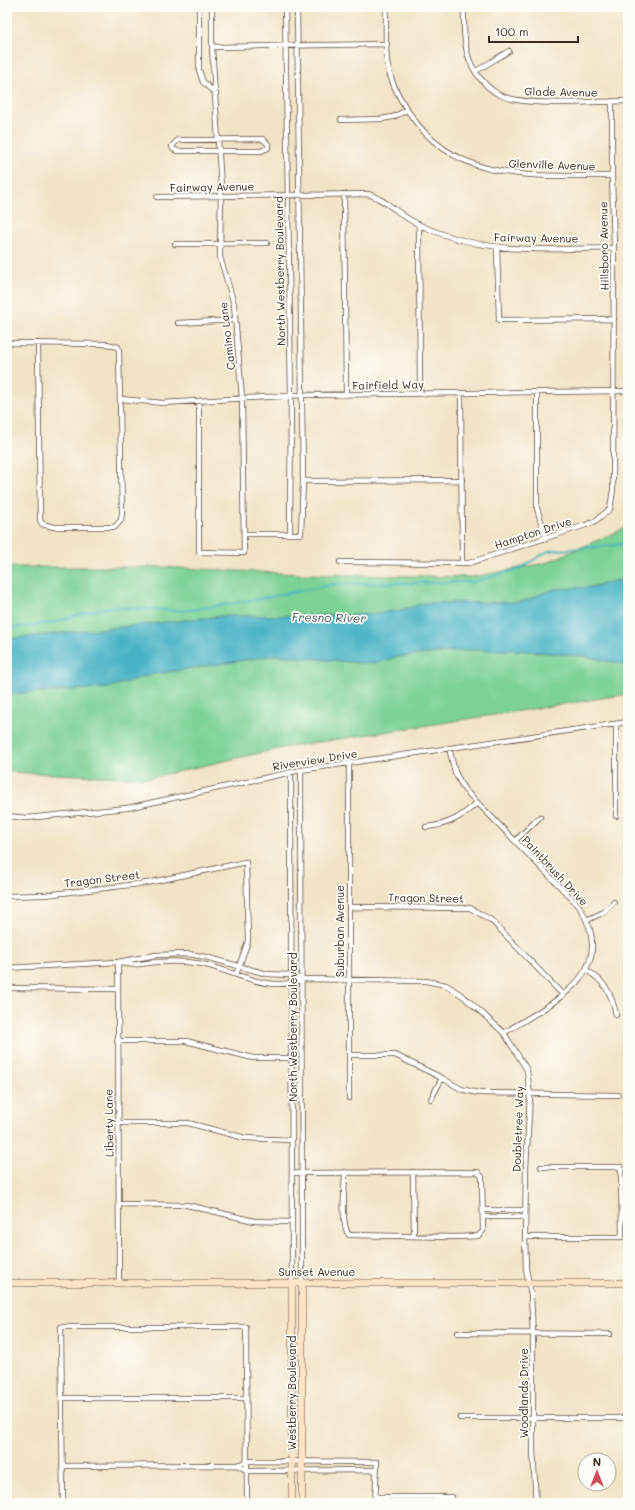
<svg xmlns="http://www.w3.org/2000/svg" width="635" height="1510" font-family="Mali,sans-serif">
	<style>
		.green { fill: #7bd195; stroke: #5b7e5a }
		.water { fill: #48b3c6; stroke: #426e72 }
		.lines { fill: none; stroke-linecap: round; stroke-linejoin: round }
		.stream { stroke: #48b3c6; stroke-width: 2 }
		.street-casing { stroke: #564637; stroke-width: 6 }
		.secondary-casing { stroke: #564637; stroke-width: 8 }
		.street { stroke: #fff; stroke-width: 4.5 }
		.secondary { stroke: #fee4c6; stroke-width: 7 }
		.labels { text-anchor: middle; stroke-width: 3.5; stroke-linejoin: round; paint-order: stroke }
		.street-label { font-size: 11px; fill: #3b2a1e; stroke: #fdfcf7 }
		.water-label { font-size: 12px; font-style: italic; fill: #406161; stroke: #fdfcf7 }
	</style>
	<rect width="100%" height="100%" fill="#fdfcf7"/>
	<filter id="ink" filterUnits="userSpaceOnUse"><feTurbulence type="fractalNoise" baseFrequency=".025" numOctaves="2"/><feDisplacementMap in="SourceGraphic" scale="8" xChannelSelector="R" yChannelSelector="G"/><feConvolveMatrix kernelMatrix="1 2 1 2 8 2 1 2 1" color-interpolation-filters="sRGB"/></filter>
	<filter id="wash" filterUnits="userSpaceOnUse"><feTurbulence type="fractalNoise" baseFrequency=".012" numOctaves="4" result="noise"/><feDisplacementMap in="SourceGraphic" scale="16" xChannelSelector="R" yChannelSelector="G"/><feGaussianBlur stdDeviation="0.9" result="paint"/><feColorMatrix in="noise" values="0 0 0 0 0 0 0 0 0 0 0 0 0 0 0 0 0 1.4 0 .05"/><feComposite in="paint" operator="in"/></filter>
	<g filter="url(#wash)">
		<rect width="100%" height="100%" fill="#f1e3c6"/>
		<path class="green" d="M628,527v167l-346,54 -133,30 -142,-6v-205h155l135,7 175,3 73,-14z"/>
		<path class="water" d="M628,578v87l-46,-9 -68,-6h-42l-75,7 -27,7 -93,-9 -128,20 -41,13 -101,6v-55l215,-23 136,-1 39,-4 28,-8 96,-1 33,-13 36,-2z"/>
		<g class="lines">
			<path class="stream" d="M7,629l50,-7 19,-7 33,-8 74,4 53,-8 100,-19 137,-2 46,-13 29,-18 70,-6 10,-3"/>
		</g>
	</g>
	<g filter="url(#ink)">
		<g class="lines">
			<defs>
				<path id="street" d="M199,7v63l4,12 13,12
					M285,7l6,389 -1,138
					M386,7c0,18 -1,37 1,55 3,19 12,36 23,52 47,71 127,61 202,62
					M464,7c0,18 -1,37 6,54 5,13 16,26 28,33 25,14 99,7 130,7
					M212,47l175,-3
					M476,71l33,-20
					M341,120l40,-1 12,-2 14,-7
					M263,139l5,5v4l-7,3h-84l-4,-2 -1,-3 6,-6z
					M344,194l2,201
					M157,197l211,-3c17,5 28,18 44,27 11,6 24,11 36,15 53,18 111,13 166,12
					M419,224l1,170
					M175,244l92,-1
					M497,247l2,73 115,-1
					M178,323l57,-3
					M7,343l100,1 11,3 1,4 3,163 -1,6 -6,7h-61l-12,-3 -2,-4 -2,-177
					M537,392v116l9,31
					M461,393l1,170
					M120,399l43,4 139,-8 326,-4
					M199,401v151l45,1 -2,-155 -8,-94 -14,-47 1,-70 -9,-140v-40
					M303,481l159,-1
					M244,534h57l2,-53 -6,-474
					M340,562l129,1 117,-38 8,-3 16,-13 3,-19 1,-242 -2,-72v-75
					M616,724v92
					M449,748l6,24 9,17 115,117c43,68 -28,97 -75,127
					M349,764v334
					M301,770l1,513
					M291,772l1,511
					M7,816l20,2 100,-10 174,-38 327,-48
					M426,827c23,-2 35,-10 51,-24
					M515,841l25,-24
					M7,896l38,-1 102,-12 99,-21 2,79 -12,34
					M349,907l121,1 21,12 72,75
					M587,920l17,-8 10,-10
					M118,962l1,322
					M118,962c12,5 25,1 39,0 15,-1 30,-1 45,2 32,7 68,30 100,15
					M7,968l111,-6 38,-7 32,-1 18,3 61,17 24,1 11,4 124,2 20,4 17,11 41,37 23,37 3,25 -4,73 -1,69 1,32 5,26 2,39v116l3,53
					M586,970c19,11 26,24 30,45
					M7,988l110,1
					M117,1041h69l67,17h37
					M349,1055h46l47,23 19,11 17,4 140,2
					M431,1099l11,-21
					M118,1123h70l57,15 47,2
					M413,1172l1,64
					M292,1173l186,-1 4,5 1,54 -5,5 -23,1 -106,-2c-9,-11 -4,-48 -4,-63
					M119,1204l68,1 67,16 38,1
					M483,1210h42
					M484,1217h41
					M525,1237h97l-1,-70h-80
					M458,1333l152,1
					M62,1398h184
					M460,1418h168
					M237,1465l11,6 128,-1
					M62,1466l175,-1 11,-4 129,1 -2,41
					M375,1497h77v6
					M63,1503l-2,-176h185l1,176"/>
				<path id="secondary" d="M7,1283h621
					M292,1503v-220
					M302,1503v-220"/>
			</defs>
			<use href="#street" class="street-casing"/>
			<use href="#secondary" class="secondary-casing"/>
			<use href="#street" class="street"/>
			<use href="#secondary" class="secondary"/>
		</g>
	</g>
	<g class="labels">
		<g class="street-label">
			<text transform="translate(561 92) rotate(1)" y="4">Glade Avenue</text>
			<text transform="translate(552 165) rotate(2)" y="4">Glenville Avenue</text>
			<text transform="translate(212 187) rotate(-1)" y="4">Fairway Avenue</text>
			<text transform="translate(536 238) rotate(1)" y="4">Fairway Avenue</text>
			<text transform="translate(604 246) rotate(-91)" y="4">Hillsboro Avenue</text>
			<text transform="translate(280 271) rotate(-91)" y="4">North Westberry Boulevard</text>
			<text transform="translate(227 336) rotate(-97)" y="4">Camino Lane</text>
			<text transform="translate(388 385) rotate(-1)" y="4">Fairfield Way</text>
			<text transform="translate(533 533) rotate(-18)" y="4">Hampton Drive</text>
			<text transform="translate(315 760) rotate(-9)" y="4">Riverview Drive</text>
			<text transform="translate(555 871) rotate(47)" y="4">Paintbrush Drive</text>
			<text transform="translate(102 879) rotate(-7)" y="4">Tragon Street</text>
			<text transform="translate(426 898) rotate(1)" y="4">Tragon Street</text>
			<text transform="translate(340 931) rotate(-90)" y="4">Suburban Avenue</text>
			<text transform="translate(293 1027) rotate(-90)" y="4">North Westberry Boulevard</text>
			<text transform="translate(109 1123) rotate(-91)" y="4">Liberty Lane</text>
			<text transform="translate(518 1129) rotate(-88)" y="4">Doubletree Way</text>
			<text x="317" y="1276">Sunset Avenue</text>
			<text transform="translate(292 1393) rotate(-90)" y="4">Westberry Boulevard</text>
			<text transform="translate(524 1393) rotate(-90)" y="4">Woodlands Drive</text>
		</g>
		<g class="water-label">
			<text transform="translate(329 618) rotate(1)" y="4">Fresno River</text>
		</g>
	</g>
	<rect width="635" height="1510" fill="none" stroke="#fdfcf7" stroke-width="24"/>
	<g transform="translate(597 1472)"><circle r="19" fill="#fdfcf7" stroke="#afa8a0"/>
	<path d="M0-3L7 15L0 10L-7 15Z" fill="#d1495b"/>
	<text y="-6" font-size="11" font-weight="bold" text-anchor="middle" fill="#3b2a1e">N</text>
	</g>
	<path d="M489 36v6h89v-6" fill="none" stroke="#3b2a1e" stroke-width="2"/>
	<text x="495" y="36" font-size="12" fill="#3b2a1e" stroke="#fdfcf7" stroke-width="3" paint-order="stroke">100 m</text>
</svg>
